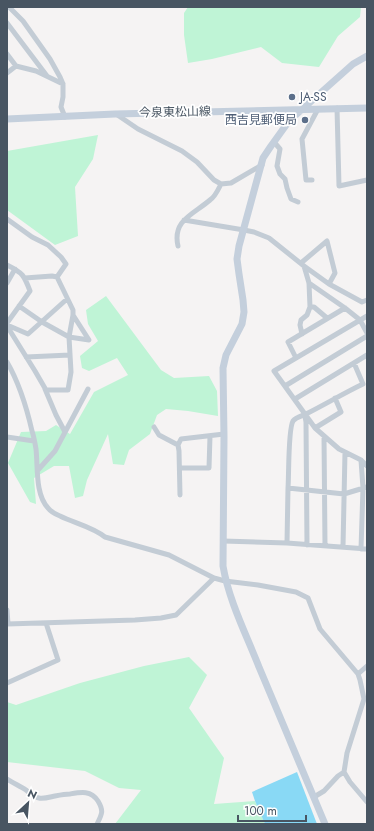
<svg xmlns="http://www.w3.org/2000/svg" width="374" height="831" font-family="Jost,'Noto Sans JP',sans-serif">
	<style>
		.green { fill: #bff4d6 }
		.water { fill: #89d9f5 }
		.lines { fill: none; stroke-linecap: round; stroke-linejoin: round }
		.street { stroke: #c3ccd5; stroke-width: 5 }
		.secondary { stroke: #c4cfdc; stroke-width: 7 }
		.service-dot { fill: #5c6f8a; stroke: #fff; stroke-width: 1.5 }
		.labels { text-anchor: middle; stroke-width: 3.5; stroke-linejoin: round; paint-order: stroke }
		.service-label { font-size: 12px; fill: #4e5e75; stroke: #fff; text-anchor: start }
		.street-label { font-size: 12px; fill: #485562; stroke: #fff }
	</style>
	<rect width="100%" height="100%" fill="#f5f3f3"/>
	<path class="green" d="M188,7h173l-1,10 -22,19 -19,31 -37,-4 -21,-16 -49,12 -24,4 -4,-28v-22z
		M98,135l-5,24 -18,28 3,49 -23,9 -48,-35v-59z
		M106,296l55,74 13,8 35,-2 8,15 1,25 -30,-5 -22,-2 -9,6 -7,19 -21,16 -5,15 -11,-1 -5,-30 -21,46 -4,16 -8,2 -6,-32h-15l-20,12 2,26 -6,-2 -22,-39 13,-31 25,-1 10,-6 14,9 24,-42 34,-17 -11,-17 -28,13 -7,-3 -2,-12 18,-15 -10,-17 -2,-14z
		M189,657l18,18 -18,33 35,50 -10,46 41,-3 10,23h-150l26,-34 -22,-2 -34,-17 -78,-9v-60l9,3 64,-22 64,-17z"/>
	<path class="water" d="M297,772l20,52h-52l-10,-23 -3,-9z"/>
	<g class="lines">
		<path class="street" d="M9,7l14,14 27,38 10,18 3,7v13l-2,10 4,10
			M7,23l40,53
			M7,54l9,12 20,5 27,13
			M7,73l9,-7
			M337,108l2,78 28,-6
			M116,114l22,15 44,22 15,11 17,18 7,4 10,-1 31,-18
			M274,142l6,7 -3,17 3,8 5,5 2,9 4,11 7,3
			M312,180h-6l-4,-41 16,-30
			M7,219l25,18 16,8 13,12 5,7 -9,13
			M184,220l60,10 10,2 15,6 35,28 25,18 33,18 5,-2
			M178,246c-6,-26 16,-32 32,-46 5,-3 8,-10 11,-16
			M301,263l26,-22 8,32 -6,11
			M7,265c16,8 17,10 23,26l-23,32
			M304,266l5,17 1,24h4l13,11
			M7,283l8,-14
			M309,283l36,25 15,12 7,13
			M19,306l23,16 27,15 20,3 -16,-25
			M367,316l-93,55 41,57 24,21 22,11 6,6
			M7,325l21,9 39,-35
			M7,326l28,45 11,19h22l3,-18 -2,-35 4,-22v-5l-16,-33 -5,-1 -27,2
			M302,334l-2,-9 1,-5 6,-5 3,-8
			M26,357l44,-2
			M296,358l-8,-16 57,-34
			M7,362c11,19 20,47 25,69 2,6 3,12 4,18 2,18 -1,45 12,59 3,4 7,6 12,8 14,7 33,11 45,21l64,18 45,23 11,3 33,4 38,7 12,6 12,31 38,45 2,6 4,19 -17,54 -3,19 6,10 17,20
			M354,363l9,21c-19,9 -37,20 -57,30 -4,2 -10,3 -13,7 -5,8 -4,55 -5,67l56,6 23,-7
			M285,386l82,-50
			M45,389l11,26 9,17
			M295,399l72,-44
			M305,416l1,6 1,123
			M154,427l5,8 19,10 1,6 1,44
			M315,428l26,-16 -6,-14
			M324,436l1,110
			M7,437l27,4
			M178,445l3,-6 43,-5
			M361,460l2,28 -2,61
			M180,468h29l1,-32
			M38,470l17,-19 33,-62
			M223,541l64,2 80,6
			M287,543l1,-55
			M343,547l2,-95
			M7,610l1,14
			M7,624l128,-4 26,-2 15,-3 38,-37
			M358,674l9,-8
			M7,683l51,-23 -12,-37
			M7,779c6,4 13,7 19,11 5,4 7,7 13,8 5,1 11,-1 16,-2 5,-1 10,-2 15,-2 11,-2 21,-4 28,7 6,10 4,13 -1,23
			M314,797l10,-6 14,-15 6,-4"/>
		<path class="secondary" d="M7,119l108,-5 252,-6
			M325,824c-22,-52 -44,-105 -66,-157 -13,-33 -30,-66 -36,-101l1,-129 -1,-69 3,-13 16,-31 2,-12 -1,-12 -4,-26 -2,-15 2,-13 24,-88 8,-12 18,-25 64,-57 14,-8"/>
	</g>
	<g class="service-dot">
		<circle cx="292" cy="97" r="4"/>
		<circle cx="305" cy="120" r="4"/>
	</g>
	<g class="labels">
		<g class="service-label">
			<text x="300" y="101">JA-SS</text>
			<text x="297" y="124" text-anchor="end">西吉見郵便局</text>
		</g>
		<g class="street-label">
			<text transform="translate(175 112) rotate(-1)" y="4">今泉東松山線</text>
		</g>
	</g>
	<rect width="374" height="831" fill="none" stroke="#485562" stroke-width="16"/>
	<g transform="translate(28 803) rotate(26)" stroke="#ffffff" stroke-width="3" paint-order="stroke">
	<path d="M0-3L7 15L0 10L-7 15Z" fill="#485562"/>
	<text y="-6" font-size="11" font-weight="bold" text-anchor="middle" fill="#485562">N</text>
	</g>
	<path d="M238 815v6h68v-6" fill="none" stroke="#485562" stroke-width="2"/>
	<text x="244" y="815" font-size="12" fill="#485562" stroke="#ffffff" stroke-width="3" paint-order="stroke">100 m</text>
</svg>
